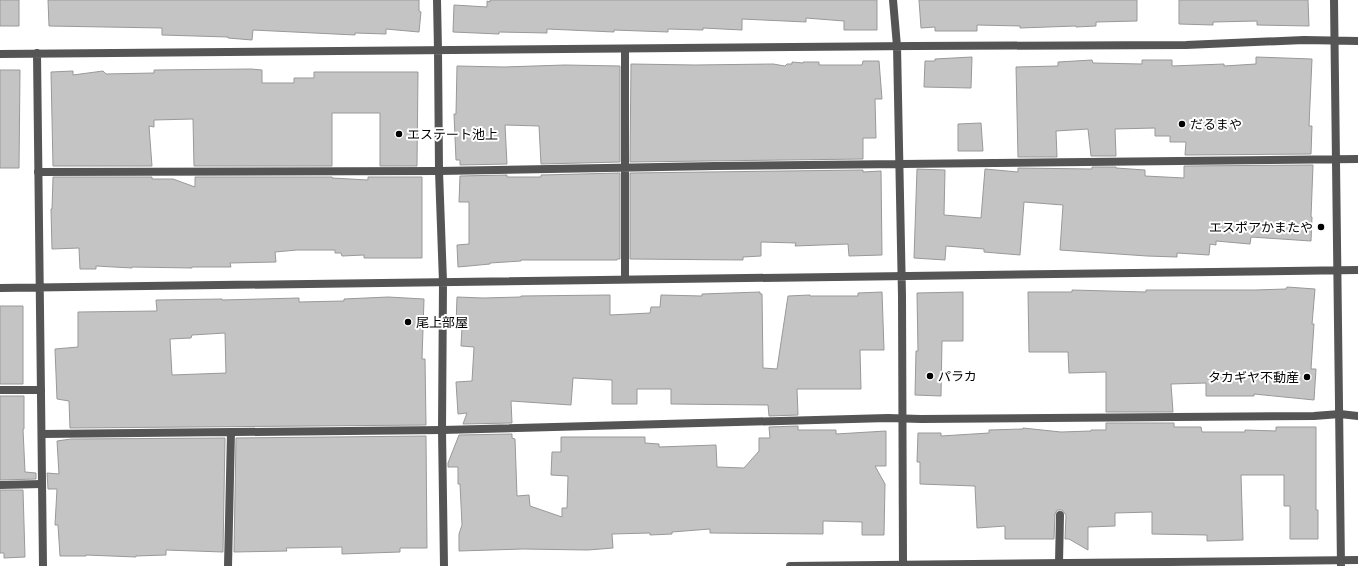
<svg xmlns="http://www.w3.org/2000/svg" width="1358" height="566" font-family="'PT Sans','Noto Sans JP',sans-serif">
	<style>
		.building { fill: #c4c4c4; stroke: #999; fill-rule: evenodd }
		.lines { fill: none; stroke-linecap: round; stroke-linejoin: round }
		.service { stroke: #555; stroke-width: 8 }
		.minor { stroke: #555; stroke-width: 8 }
		.tertiary { stroke: #555; stroke-width: 8 }
		.poi-dot { fill: #000; stroke: #fff; stroke-width: 1.5 }
		.labels { text-anchor: middle; stroke-width: 4; stroke-linejoin: round; paint-order: stroke }
		.poi-label { font-size: 13px; fill: #000; stroke: #fff; text-anchor: start }
	</style>
	<rect width="100%" height="100%" fill="#fff"/>
	<path class="building" d="M0,0h19v26h-19z
		M48,0h371v11l2,1 -2,20 -33,-3v5l-31,-1v2l-102,-5 -1,10 -24,-2v-1l-66,-2v-7l-113,-2z
		M490,0h387v30h-33v-9l-38,-3v4l-64,-3v11l-39,-2v2l-35,-1v3l-54,-2v2l-67,-3v4l-48,-1v2l-46,-2 1,-27 33,2v-6l3,1z
		M919,0h218v21l-41,1v4l-20,1v-1l-56,2v-2l-43,-1v6h-42v-4l-14,1z
		M1179,0h129l1,26 -52,-1v-4l-44,1v3l-34,-1z
		M972,57l-1,31 -47,-1 1,-26h10v-2z
		M1256,57l56,2 -3,67h3l-1,28 -126,1 1,-13h-16v-6h-15v-8l-40,1 1,27h-25l-3,-27 -32,2 1,26h-39l-2,-90 42,-1v-4l34,-2 1,3 49,1v-4h30v6l52,-2v2l32,-2z
		M863,61h16l3,38h-7l1,39h-13v21l-233,3 1,-98 64,1 78,-1 12,2 2,-2h5v-2l11,1v-1h16v3h43z
		M565,65l55,1v96l-79,2 -2,-38 -34,-1 2,39 -47,1v-5h-4l-2,-46h2l1,-48 47,1z
		M251,69l11,1v13h32v-5h20v-6h104l-1,94h-37v-53h-48v53h-138l-1,-47 -39,1v7l-5,-1 3,40h-99l-2,-94 22,-1v4l30,-4 3,3 48,-1v-3z
		M0,70h20l-1,98h-19z
		M981,123l2,28h-25v-27z
		M1313,165l-2,52h1l-1,24 -60,-4 -1,7 -34,-3v4l-6,-1 -1,11 -32,-2v4l-30,-1 -87,-6 3,-45 -39,-3 -4,53 -36,-3v-3l-38,-3 -1,14 -31,-2 3,-89 28,1 -1,45 37,3 4,-49 33,3v-4l74,1v-2h24v1l29,2v6l39,2v-12z
		M863,170v2l18,-1 1,84 -33,1 -1,-12 -53,2 1,-3 -35,-1v14l-18,1v3l-113,-1v-86z
		M620,173v86h-3v1h-96v1l-31,2v1l-32,3 -1,-22 12,-1v-42h-10l1,-26 47,-1v2h34v-2z
		M53,177h99v2h21l22,8v-10h137v1l36,2v-3h54v81h-58v-3l-22,1 -1,-3h-6v-3h-38l-22,2 1,10 -46,1 1,4h-39v1l-60,-1v1l-36,-2v3h-16l-1,-21 -27,1 -1,-40h1z
		M1287,287l28,2 -3,35h2l-3,45h5l-2,31 -60,-6v2h-48v-13l-35,1 2,28h-67v-40l-37,1 -1,-21h-39l-1,-60h44v-2l74,2v-2h109l31,-1z
		M760,292v2h2l1,74 14,1 11,-73 22,-1v1h48v-3l24,-1 2,58h-24l1,39h-64l1,26 -29,1 -1,-11 -97,-1v-15h-34v15h-25v-24l-39,-2 -2,27 -60,-4 1,22 -49,1 4,-11 -9,1 -2,-32 16,-1 2,-34 -13,-1 1,-19 -6,-1 1,-29 26,1 38,-1v-1l89,-1v20l40,-2 1,-6h9l1,-12 41,1v-2z
		M963,292v49h-21l-1,55 -26,-1 1,-44h2l-1,-58z
		M388,297l36,2 -2,60h3l1,66 -356,3 -1,-27 -12,-2 -2,-50 23,-2v-35l79,-1 -1,-11 66,-1v1l77,-2v4l45,-1v-2zM225,333l1,40 -54,2 -2,-36 21,-1 1,-3z
		M0,306h23v78h-23z
		M0,396h24v33h-1l2,43 11,1v6l-36,1z
		M1106,423h68v4h27l1,5h43v-2l31,1v-4h40v83h2v29h-28v-33h-6v-31h-43l2,65 -36,1v-6l-55,-1v-22l-37,1v13l-27,1v23l-19,-11h-4l1,-24 -4,-5h-5l-2,4 -1,25h-49v-13l-28,2 -2,-42 -55,-2v-22h-3l1,-29h23v3l48,-3v-3l34,-1v-1l38,4 30,-1v-1h15z
		M798,426v4h38v4l50,-3v35h-11l10,18 -1,51h-22v-13l-39,-1v13l-113,-1v-4l-38,3v2l-22,1v-2l-38,1 1,14 -25,2 -65,-1 -64,2v-17l3,-9 -2,-41h-2v-17h-10v-4l11,-28 53,-1v4l3,1 2,57 12,-1 1,11 32,11v-9h5l1,-32 -17,-1 1,-23h9v-15h84v6l14,1v3l57,-2 1,22 27,1 15,-17v-13h11l-1,-11z
		M426,436l1,112h-27v4l-30,1 -28,1v-7l-56,1 1,3 -53,1 2,-114z
		M225,438l-2,114 -57,-2v5l-30,1v1l-50,-2v1h-26l-2,-31h-3l2,-36h-9l-1,-16 12,1 -2,-33 14,-2z
		M0,490h23l2,67 -21,1v-5h-4z"/>
	<g class="lines">
		<path class="service" d="M625,49v230
			M38,172l401,-1 277,-5
			M0,390h41
			M42,434l400,-4 446,-12 33,1 393,-3 26,-2 18,2
			M0,485l42,-1
			M1059,563l1,-48
			M228,566l3,-134"/>
		<path class="minor" d="M1334,0l7,566
			M897,46l5,250 1,270
			M438,50l1,121 4,111 -1,148 2,136
			M37,53l6,513
			M0,54l915,-8 271,-1 118,-5 54,1
			M716,166l642,-7
			M0,288l1358,-18
			M790,566l568,-6"/>
		<path class="tertiary" d="M437,0l1,50
			M893,0l4,46"/>
	</g>
	<g class="poi-dot">
		<circle cx="1182" cy="124" r="4"/>
		<circle cx="399" cy="134" r="4"/>
		<circle cx="1321" cy="227" r="4"/>
		<circle cx="408" cy="322" r="4"/>
		<circle cx="930" cy="376" r="4"/>
		<circle cx="1307" cy="377" r="4"/>
	</g>
	<g class="labels">
		<g class="poi-label">
			<text x="1190" y="129">だるまや</text>
			<text x="407" y="139">エステート池上</text>
			<text x="1313" y="232" text-anchor="end">エスポアかまたや</text>
			<text x="416" y="327">尾上部屋</text>
			<text x="938" y="381">パラカ</text>
			<text x="1299" y="382" text-anchor="end">タカギヤ不動産</text>
		</g>
	</g>
</svg>
